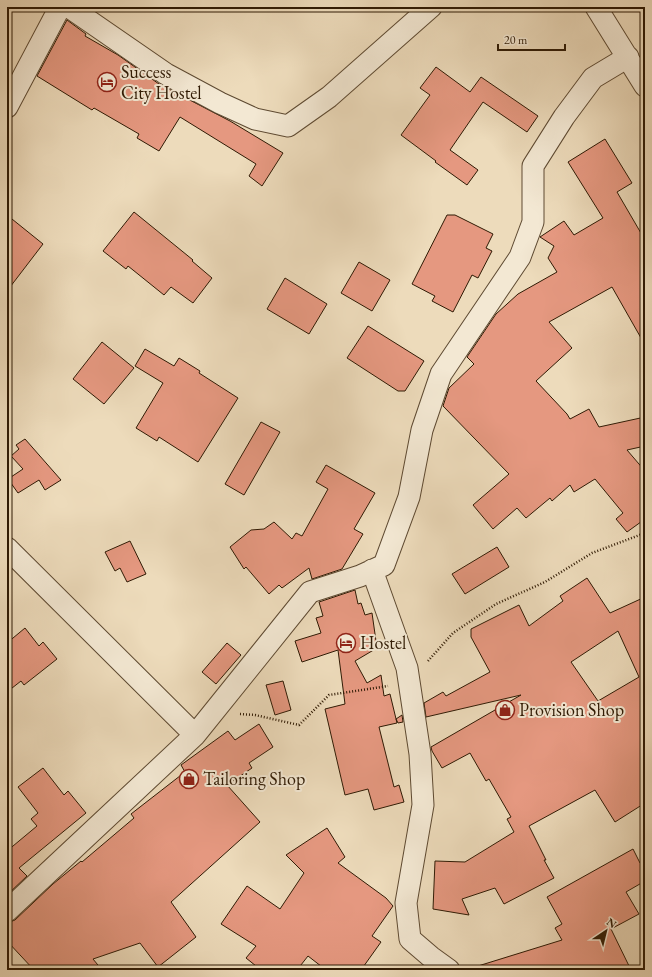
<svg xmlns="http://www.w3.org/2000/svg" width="652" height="977" font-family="'EB Garamond',serif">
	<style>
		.building { fill: #e59880; stroke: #2f1a04; fill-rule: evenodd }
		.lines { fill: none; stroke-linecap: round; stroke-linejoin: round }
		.street-casing { stroke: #5e4a32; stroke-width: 23 }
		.path { stroke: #2f1a04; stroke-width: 2.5; stroke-dasharray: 1 2; stroke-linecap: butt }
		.street { stroke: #f3e8d3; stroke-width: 21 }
		.labels { text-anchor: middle; stroke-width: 4; stroke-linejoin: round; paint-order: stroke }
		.poi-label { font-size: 18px; fill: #2f1a04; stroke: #f3e8d3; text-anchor: start }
	</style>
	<rect width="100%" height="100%" fill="#eddbbb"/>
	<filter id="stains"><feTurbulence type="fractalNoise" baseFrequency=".005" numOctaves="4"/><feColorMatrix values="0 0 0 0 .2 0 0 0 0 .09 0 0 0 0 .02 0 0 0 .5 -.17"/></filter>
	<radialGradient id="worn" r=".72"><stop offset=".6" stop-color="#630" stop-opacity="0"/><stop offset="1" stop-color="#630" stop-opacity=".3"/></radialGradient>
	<path class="building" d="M67,20l19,14 -1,2 33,19 41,29 71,37 53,32 -21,33 -13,-10 7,-12 -76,-47 -21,34 -22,-13 2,-4 -45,-26 -2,2 -55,-34z
		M436,67l34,25 11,-15 57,39 -11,16 -44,-30 -33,48 28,20 -11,15 -32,-23 1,-1 -35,-26 29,-40 -10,-7z
		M605,139l27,44 -15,9 28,48v105l-33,-58 -63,35 23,26 -36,33 31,33 3,5 19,-10 10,18 46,-10v29l-18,4 18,21v48l-18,13 -11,-13 7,-6 -28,-34 -21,13 -4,-7 -18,16 -2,-3 -24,20 -9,-10 -24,21 -20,-24 36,-31 -66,-68 6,-18 25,-24 -7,-7 29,-43 22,-20 39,-22 -9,-14 6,-12 -14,-9 24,-16 10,14 29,-17 -35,-56z
		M134,212l59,48 -1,1 20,17 -19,25 -22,-16 -7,8 -36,-29 -2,3 -23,-18z
		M7,215l36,29 -36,47z
		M447,215h8l38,19 -7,14 6,3 -14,27 -6,-3 -19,37 -21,-11 3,-5 -23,-12z
		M359,262l31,18 -18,31 -31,-18z
		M285,278l42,26 -18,30 -42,-25z
		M368,326l56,35 -19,30h-7l-51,-33z
		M102,342l32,26 -30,36 -31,-25z
		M145,349l29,17 5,-8 21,13 -1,2 39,25 -40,64 -39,-25 -2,4 -21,-13 27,-45 -28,-17z
		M261,422l19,10 -36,63 -19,-11z
		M25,439l36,41 -16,10 -6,-10 -21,13 -10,-14 15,-10 -12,-13 8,-7 -3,-4z
		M326,465l49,28 -21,36 9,5 -21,35 -30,10 -3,-11 -27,20 -3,-3 -10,9 -23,-27 -2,2 -14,-22 21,-17 13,-1 10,-7 18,17 4,-6 6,3 26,-47 -12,-7z
		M130,541l16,33 -19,8 -7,-14 -5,3 -10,-19z
		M497,547l12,20 -44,27 -13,-20z
		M587,578l23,35 35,-16v206l-30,19 -20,-32 -66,36 17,34h-2l10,18 -50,26 -9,-16 -33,11 7,16 -36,-6 2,-48 30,1 49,-30 -7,-13 4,-2 -22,-38 -3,2 -16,-28 -28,15 -10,-17 -1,-4 90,-52 -95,22 -2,-14 19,-11 3,4 44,-24 -19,-35v-8l48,-24 10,21 34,-25 -3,-5zM618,631l21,46 -41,24 -27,-39z
		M355,590l3,14 3,-1 4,12 7,-2 5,35 -22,13 12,22 14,-8 3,21 6,-2 7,29 -18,4 15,60 5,-2 5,17 -30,8 -6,-21 -23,6 -20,-86 20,-5 -7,-54 -36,12 -7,-21 26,-8 -5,-15 7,-2 -4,-14z
		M25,628l14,18 4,-4 14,17 -33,26 -3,-4 -14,11v-49z
		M227,643l14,12 -25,29 -14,-12z
		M283,681l8,29 -16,5 -9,-30z
		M402,715l1,7 -5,1 -2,-4z
		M259,724l14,23 -24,16 3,5 -25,17 33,37 -89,80 25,35 -38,30 -18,-24 -47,16 9,11h-68l-27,-29v-18l8,-3 38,-36 28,-23 1,1 52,-44 -3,-4 54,-42 -4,-7 47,-34 7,9z
		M43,768l21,27 4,-4 18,22 -67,55 8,8 -20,19v-44l30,-25 -6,-7 7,-6 -20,-26z
		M327,828l18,29 -7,6 48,35 7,8 -21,30 9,6 -20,28h-35l-18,-14 -11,14h-36l-15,-12 10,-12 -35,-22 26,-38 33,23 24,-36 -18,-18z
		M633,849l7,14 5,-3v21l-19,11 13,22 -28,15 20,41h-152l-1,-4 84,-26 -7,-12 7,-4 -15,-27z"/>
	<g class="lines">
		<defs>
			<path id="street" d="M69,7l97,67 54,29 35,16 33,7 41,-29 102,-90
				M596,7l49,79
				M7,107l53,-100
				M7,548l188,187
				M372,570l35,98 13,86 3,51 -17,98 4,36 21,18 18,13
				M7,911l188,-176 115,-143 50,-16 24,-11 25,-68 13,-67 19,-56 79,-117 13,-35v-56l31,-49 29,-39 35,-21"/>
		</defs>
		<use href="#street" class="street-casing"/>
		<path class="path" d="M428,661l25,-28 43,-29 49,-22 47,-29 53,-20
			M240,714l15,1 44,10 30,-30 59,-9"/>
		<use href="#street" class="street"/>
	</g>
	<defs>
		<symbol id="hotel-ring" viewBox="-11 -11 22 22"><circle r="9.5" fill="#f3e8d3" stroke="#8f2418" stroke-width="1.5"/><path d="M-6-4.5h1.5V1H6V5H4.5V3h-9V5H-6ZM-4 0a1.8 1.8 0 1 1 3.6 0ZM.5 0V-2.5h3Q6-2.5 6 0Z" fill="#8f2418"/></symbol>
		<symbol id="shop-ring" viewBox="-11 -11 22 22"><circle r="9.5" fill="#f3e8d3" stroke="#8f2418" stroke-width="1.5"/><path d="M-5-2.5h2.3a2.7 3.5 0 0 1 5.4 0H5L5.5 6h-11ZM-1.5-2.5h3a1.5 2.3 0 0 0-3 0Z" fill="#8f2418"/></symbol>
	</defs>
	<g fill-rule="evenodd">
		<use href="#hotel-ring" x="96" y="71" width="22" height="22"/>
		<use href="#hotel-ring" x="335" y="632" width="22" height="22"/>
		<use href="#shop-ring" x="494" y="699" width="22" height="22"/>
		<use href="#shop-ring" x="178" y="768" width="22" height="22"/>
	</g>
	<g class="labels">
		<g class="poi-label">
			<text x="121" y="78">Success<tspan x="121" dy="21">City Hostel</tspan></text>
			<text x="360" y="649">Hostel</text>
			<text x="519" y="716">Provision Shop</text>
			<text x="203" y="785">Tailoring Shop</text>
		</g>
	</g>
	<rect width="652" height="977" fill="none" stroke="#eddbbb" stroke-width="24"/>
	<rect x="8" y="8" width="636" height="961" fill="none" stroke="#2f1a04" stroke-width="2"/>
	<rect x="12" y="12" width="628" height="953" fill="none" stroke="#2f1a04"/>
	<g transform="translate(606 931) rotate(35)" stroke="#f3e8d3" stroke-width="3" paint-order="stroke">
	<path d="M0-3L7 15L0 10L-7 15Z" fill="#2f1a04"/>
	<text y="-6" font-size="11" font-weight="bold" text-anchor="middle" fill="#2f1a04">N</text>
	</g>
	<path d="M498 44v6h67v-6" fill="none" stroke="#2f1a04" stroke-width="2"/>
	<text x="504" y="44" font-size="12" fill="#2f1a04" stroke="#f3e8d3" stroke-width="3" paint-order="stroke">20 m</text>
	<rect width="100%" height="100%" filter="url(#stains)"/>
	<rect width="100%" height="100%" fill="url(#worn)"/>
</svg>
